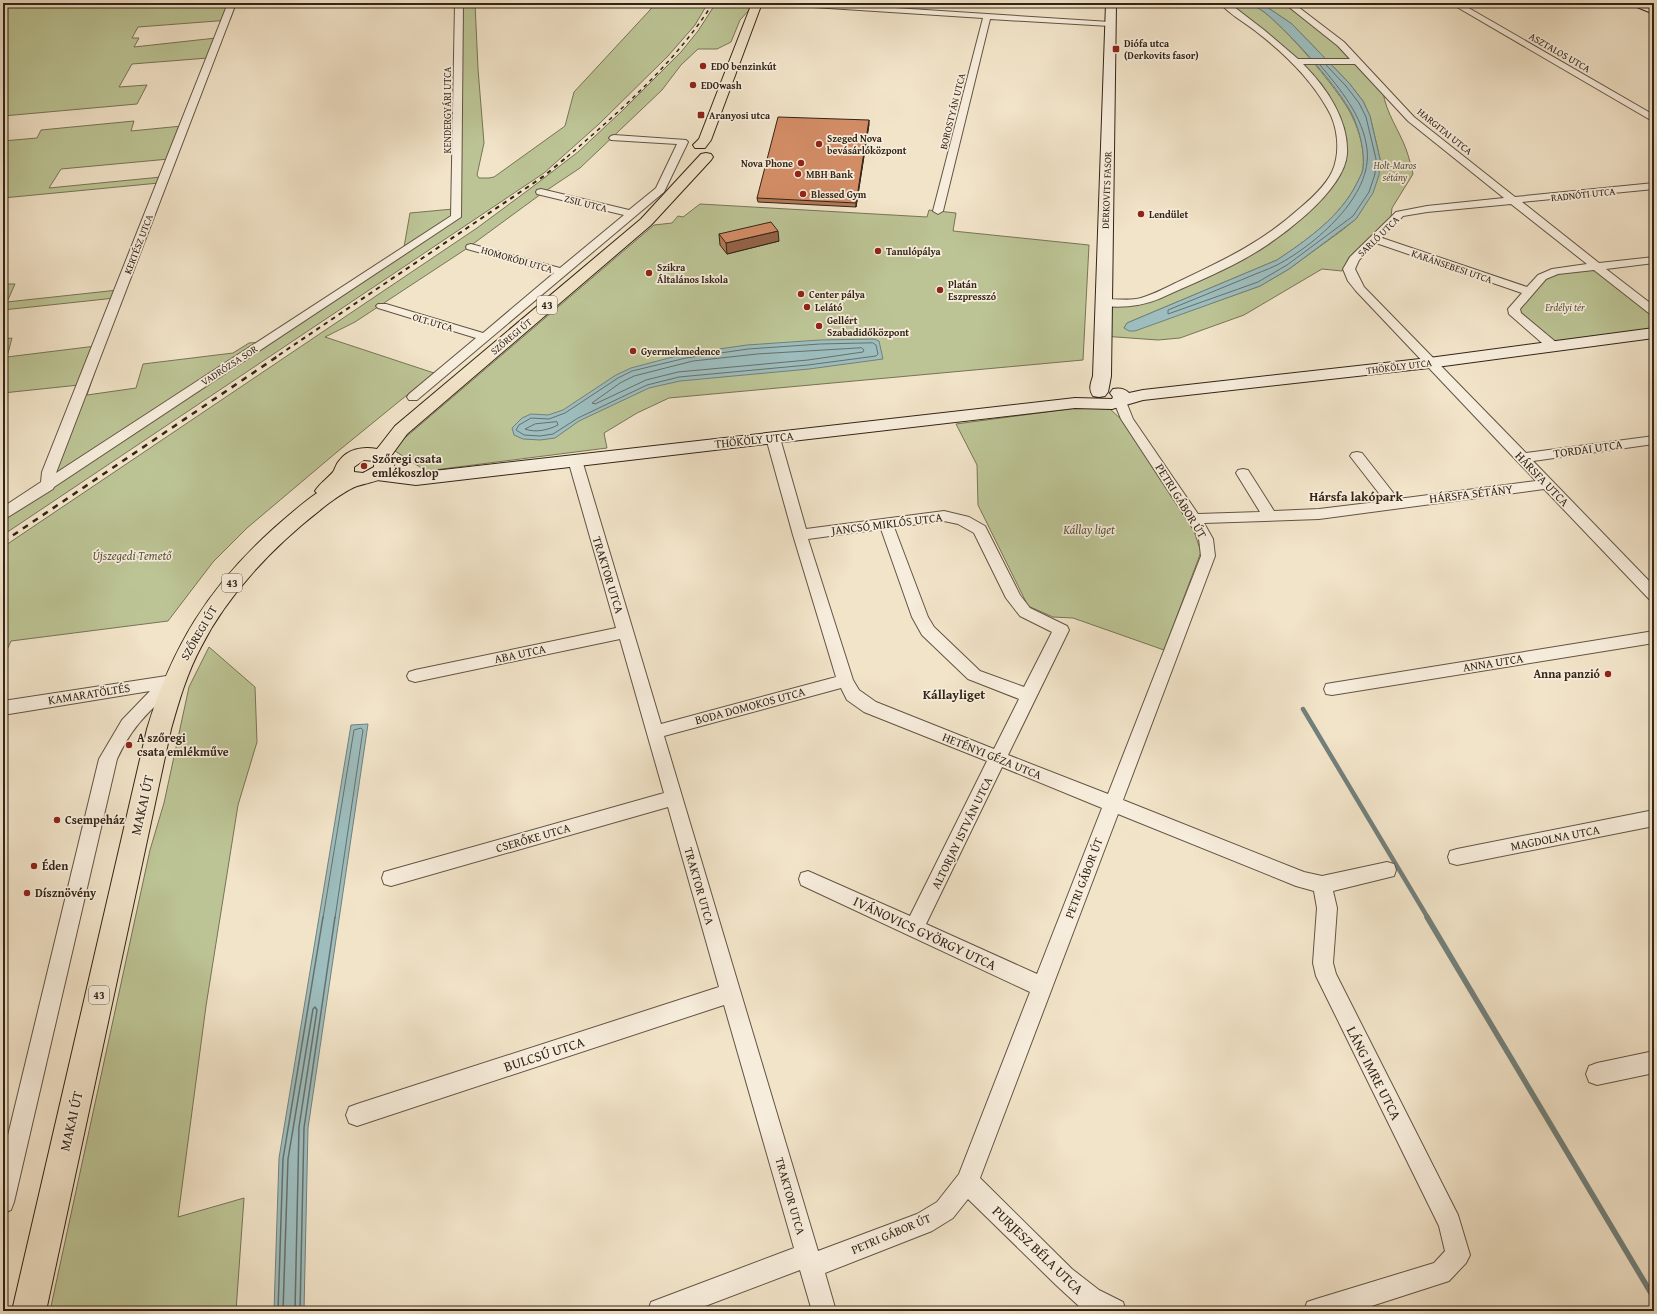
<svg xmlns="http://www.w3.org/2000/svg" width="1657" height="1314" font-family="'Gentium Book Plus',serif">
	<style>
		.green { fill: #bcc495; stroke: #777456 }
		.water { fill: #9dbdbe; stroke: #72807b }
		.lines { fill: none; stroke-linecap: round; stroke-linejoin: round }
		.shore-far1 { stroke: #68706a; stroke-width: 1 }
		.shore { stroke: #68706a; stroke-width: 1.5 }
		.stream-far1 { stroke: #72807b; stroke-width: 4.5 }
		.stream { stroke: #72807b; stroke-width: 5.5 }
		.street-casing { stroke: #625443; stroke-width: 2 }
		.secondary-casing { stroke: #322416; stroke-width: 2 }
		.primary-casing { stroke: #322416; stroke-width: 2 }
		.street { fill: #f7eddc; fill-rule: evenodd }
		.secondary { fill: #f7eddc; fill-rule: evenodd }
		.primary { fill: #f2e4c9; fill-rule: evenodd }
		.rail-far2 { stroke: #322416; stroke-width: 1.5; stroke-dasharray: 4 4; stroke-linecap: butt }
		.rail-far1 { stroke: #322416; stroke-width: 2; stroke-dasharray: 4.5 4.5; stroke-linecap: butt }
		.rail { stroke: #322416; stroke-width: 2.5; stroke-dasharray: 6 6; stroke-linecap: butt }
		.wall { fill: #b57958; stroke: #322416 }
		.shaded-wall { fill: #946347; stroke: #322416 }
		.building { fill: #d38d66; stroke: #322416 }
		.poi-dot { fill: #8f2418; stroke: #f7eddc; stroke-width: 1.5 }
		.labels { text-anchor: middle; stroke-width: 3.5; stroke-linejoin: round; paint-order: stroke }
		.far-poi-label { font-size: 10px; font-weight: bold; fill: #322416; stroke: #f7eddc; text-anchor: start }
		.far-street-label { font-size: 10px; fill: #322416; stroke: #f7eddc }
		.far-park-label { font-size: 10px; font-style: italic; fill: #5b543c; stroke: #f7eddc }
		.shield { fill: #f7eddc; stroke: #6d6051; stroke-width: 1 }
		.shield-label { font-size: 11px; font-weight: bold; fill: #322416 }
		.street-label { font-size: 12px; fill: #322416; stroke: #f7eddc }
		.poi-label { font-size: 12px; font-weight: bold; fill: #322416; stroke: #f7eddc; text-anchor: start }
		.park-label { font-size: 12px; font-style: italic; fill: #5b543c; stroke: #f7eddc }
		.neighbourhood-label { font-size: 13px; font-weight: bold; fill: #322416; stroke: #f7eddc }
		.near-street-label { font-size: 14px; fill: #322416; stroke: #f7eddc }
	</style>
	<rect width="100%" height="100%" fill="#f2e4c9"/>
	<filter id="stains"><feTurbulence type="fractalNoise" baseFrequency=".005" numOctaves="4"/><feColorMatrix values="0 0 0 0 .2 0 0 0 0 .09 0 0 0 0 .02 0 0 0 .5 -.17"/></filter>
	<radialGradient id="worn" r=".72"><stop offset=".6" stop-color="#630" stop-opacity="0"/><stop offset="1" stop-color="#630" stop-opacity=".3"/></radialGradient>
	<path class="green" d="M3,3h187l-1,4 47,-3 -6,16 -92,7 -6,11h7l-5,9 82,-9 -8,20 -76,6 -13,23 28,-2 -10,19 -134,12z
		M455,3h20l3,66 6,74 -7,32 2,3h10l5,-1 71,-51 9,-34 76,-82 5,-7h53l-13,22 -27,31 -69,68 -55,49 -541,362v-27l35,-22 5,-5 36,-96 -76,8v-54l9,-1 -5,19 97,-12 -17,50 49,-7 7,-24 90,-11 16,-10 13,-1 142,-95 6,-34 43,-4z
		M716,3h36l-3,7 -9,10 -9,22 -14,7h-19l-17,16 -19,25 -82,78 -39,26 -75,55 -111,73 -30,15 109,36 -97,79 -90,76 -34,34 -45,59 -157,20 -8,18v-112l474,-319 54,-40 47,-36 43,-40 60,-60 17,-21z
		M1224,3c8,0 18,-2 25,0 23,6 93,90 103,113 8,16 13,36 11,53 -1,5 -4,10 -6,14 -16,33 -50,57 -80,77l-150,63 -3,5 11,2 125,-44 29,-17 52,-38 15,-12 10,-16 14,-44 -10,-43 -7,-15 -14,-18 -57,-59 -31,-21h25l48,36 49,53c3,21 16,38 23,57 3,8 5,17 7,25l-21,34 -1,9 -42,40 -7,14 -20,-2 -78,46 -64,23 -22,2 -56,-4 1,-33 34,-1 114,-51 71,-57 20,-40 -8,-43 -39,-49z
		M134,121l-3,10 51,-5 -13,33 -108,10 -12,19 112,-11 -2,6 -156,15v-57l34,-3 4,-8z
		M700,204l227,13 2,-7 27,3 -3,18 136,14 -6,115 -414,38 -32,15 -33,20 3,15 -181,23 -31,-20 5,-9 254,-217 18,-2 6,-7 5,1z
		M1597,266l57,46v21l-101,13 -38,-32 33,-41z
		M3,284h12l-8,18 111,-12 -3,8 -112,12z
		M1099,405l11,4 13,12 68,101 10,30 -37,98 -91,-32 -20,-1 -25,-11 -50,-101 -1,-40 -21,-41z
		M209,647l46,40 2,55 -19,63 -32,201 -28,211 66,-19 -8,113h-186l100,-461 14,-47 25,-116z"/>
	<path class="water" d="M1249,3h12l31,21 57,59 14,18 7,15 10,43 -1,16 -6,18 -17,26 -67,50 -29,17 -125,45h-6l-5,-3 3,-5 150,-63c30,-20 64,-44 80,-77 2,-4 5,-9 6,-14 2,-17 -3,-37 -10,-53 -15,-30 -58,-77 -84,-100 -5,-5 -13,-9 -20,-13z
		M874,339l5,2 4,18 -74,10 -129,12 -31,7 -70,33 -24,17 -15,2 -17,-1 -9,-4 -2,-7 10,-10 9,-4 17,1 15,-5 53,-35 15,-7 53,-14 63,-9 73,-5z
		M368,724l-60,404 -4,183h-30l5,-153 72,-433z"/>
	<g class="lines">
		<path class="shore-far1" d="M1320,65c20,24 43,51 47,84 6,47 -52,96 -90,116 -10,5 -20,8 -31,13 -26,11 -52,21 -78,32v4l90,-32 29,-17 66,-49 16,-24 6,-18 1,-15 -10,-42 -7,-14 -13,-17 -20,-21
			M873,343l3,2 2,9 -2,2 -68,9 -129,12 -32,8 -69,33 -25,16 -13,2 -16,-1 -8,-5 3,-5 12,-7 18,1 16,-6 53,-35 14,-7 54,-13 62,-9 72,-5z
			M862,348l2,2 -1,2 -55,8 -130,12 -32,8 -51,24 -3,-1 28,-20 14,-7 59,-15 64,-7z
			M557,422l1,3c-10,5 -22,8 -33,4l10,-5z
			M323,918l31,-188 7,-2 2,2 -28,188"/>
		<path class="shore" d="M278,1311l5,-152 40,-242
			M283,1311l5,-152 25,-150 2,-2 2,3 -18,117 -4,184
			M300,1311l4,-183 31,-211"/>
		<path class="stream-far1" d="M1303,709l125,209"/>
		<path class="stream" d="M1427,917l227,381"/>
		<defs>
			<path id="street" d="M228,3h8l-180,470 395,-257 4,-213h8l-2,214 -407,270 -1,2 -45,28 -5,2v-12l38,-25 1,-10z
				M778,3h40l292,19 4,2 -4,2 -120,-7 -47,192 -5,3 -5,-3 50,-193 -201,-13z
				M1220,3h9l35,27 34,29h52l-12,-13 -54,-43h9l51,39 70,75 101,80 139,-14v6l-132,13 77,61 55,-6v6l-48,6 48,37v9l-4,-1 -56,-44 -36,4 -12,5 -26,30 1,4 36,30 2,3 -2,3h-8l-40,-35 -1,-5 14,-16 -146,-50 -17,17 -4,9 9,18 162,166 128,-17v8l-121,17 121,125v15l-5,-2 -105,-110 -225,30 -115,4 9,16 2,17 -92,244 181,72 18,4 65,-14 7,2 2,6 -2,6 -61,15 4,17 -4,55 3,11 122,241 12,40 -4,8 -17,18 -93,30h-52l3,-9 9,-3 118,-36 11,-12 -6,-25 -123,-250 -3,-13 4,-55 -3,-17 -18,-5 -178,-72 -138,364 92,91 27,21 24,12 3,9h-38l-7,-3 -25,-23 -88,-86 -15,19 -21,13 -107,42 11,38h-24l-12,-41 -108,41h-44l3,-9 143,-54 -70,-243 -367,121 -8,-3 -3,-8 3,-8 8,-3 362,-117 -51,-180 -277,79 -7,-2 -2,-6 2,-6 7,-2 273,-77 -44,-154 -205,43 -6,-2 -2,-4 2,-4 6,-2 201,-42 -48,-168 2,-3 5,-1 5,1 2,3 79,264 175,-47 -43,-142 -27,-97 2,-3 5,-1 5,1 2,3 26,91 138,-18 25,6 16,9 35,69 10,13 37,18 2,4 -61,125 100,39 93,-238 -2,-17 -5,-9 -73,-111 -7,-17 1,-3h10l8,20 65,95 62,-2 -24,-39 2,-3 5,-1 5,1 26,41 45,-2 66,-8 -35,-45 2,-3 5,-1 5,1 36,46 138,-18 -180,-190 -8,-10 -5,-12 7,-12 46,-45 31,-6 77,-8 -96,-77 -53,-57h-52c23,23 46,56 44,90 -3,39 -72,88 -103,105 -27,15 -55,26 -83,39 -19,8 -37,10 -58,8l-4,-1 -2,-2 2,-2c13,-4 28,1 42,-3 14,-4 28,-12 41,-18 46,-22 80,-38 118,-72 12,-10 25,-22 32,-36 9,-20 6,-46 -5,-64 -17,-30 -42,-54 -69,-75 -12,-10 -28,-18 -38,-30zM1511,204l76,60 -35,5 -14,6 -11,12 -145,-49 21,-22 24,-4zM944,521l14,3 16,9 32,65 14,18 32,16 -28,55 -44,-16 -46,-44 -6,-10 -34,-90zM881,529l31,88 10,18 46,44 51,20 -25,50 -118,-47 -17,-12 -6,-10 -45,-141zM841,688l6,12 17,12 123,49 -77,155 -102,-45 -7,2 -2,6 2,6 229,107 -71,182 -22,28 -20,12 -99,37 -154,-515zM1002,767l100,41 -65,166 -111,-50z
				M1450,3h10l194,112v7z
				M614,135l72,5 2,2 -24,50 -247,208h-8l-2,-3 2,-3 67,-56 -98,-30 -2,-2 2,-2h8l97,29 71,-60 -87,-24 -1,-2 1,-2 4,-1 89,24 64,-53 -87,-21 -1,-2 1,-2 4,-1 88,21 27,-22 21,-44 -66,-4 -2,-2 2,-2z
				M1654,631v12l-322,52 -6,-1 -2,-5 2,-5 6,-1z
				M173,675l7,1 2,5c-6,12 -22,20 -32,30 -14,14 -25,30 -33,48l-103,443 -3,8 -8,3v-57l96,-397 23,-39 28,-29 -147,24v-14z
				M1654,810v16l-197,39 -7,-2 -2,-6 2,-6 7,-2z
				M1654,1051v22l-57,12 -8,-3 -3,-8 3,-8 8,-3z"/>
			<path id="secondary" d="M1106,3h10l-5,373 -3,16 -3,4 -6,1 -6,-1c-5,-7 -2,-13 0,-20z
				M1631,3h14l9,4v7l-22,-9z
				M1654,328v10l-225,30 -286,32 -31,9 -37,-1 -659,77 -47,-6 -2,-4 2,-4 7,-2 40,4 659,-75 37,1 1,-2 -3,-4 3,-4c6,-1 11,-1 16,4l14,-3 286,-32z"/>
			<path id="primary" d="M752,3h10l-51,137 -6,8h-10l-2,-3 6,-6z
				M706,153l5,1 2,3 -2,3 -60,65 -244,209 -16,22c14,22 -22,26 -34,30 -9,3 -30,18 -38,25 -45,35 -92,84 -118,136 -14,26 -22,54 -30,82l-125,582h-34l135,-582c25,-82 61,-141 125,-199 15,-13 29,-26 45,-37l-2,-2c5,-8 12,-12 18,-19 2,-3 3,-8 6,-11 8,-12 24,-15 38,-12l18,-23 246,-207 60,-65zM364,460l10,1v6l-11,6 -9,-1v-5z"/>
		</defs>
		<use href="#street" class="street-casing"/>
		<use href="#secondary" class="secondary-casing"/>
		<use href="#primary" class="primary-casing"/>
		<use href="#street" class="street"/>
		<use href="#secondary" class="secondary"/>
		<use href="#primary" class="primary"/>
		<path class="rail-far2" d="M567,157c52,-45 109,-95 146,-154"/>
		<path class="rail-far1" d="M279,355l265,-179 24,-20"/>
		<path class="rail" d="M3,542l278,-188"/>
	</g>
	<path class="wall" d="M869,124l-13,83 -98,-5 -1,-4z
		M719,234l60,7 -52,13 -7,-9z"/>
	<path class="shaded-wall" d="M869,120v4l-13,83v-4z
		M778,231l1,10 -52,13 -1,-11z"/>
	<path class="building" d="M778,117l91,3 -13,83 -99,-5z
		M771,222l7,9 -52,12 -7,-9z"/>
	<g class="poi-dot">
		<rect x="1112" y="45" width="8" height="8" rx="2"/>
		<circle cx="703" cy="66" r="4"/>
		<circle cx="693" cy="85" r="4"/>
		<rect x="697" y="111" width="8" height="8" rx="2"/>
		<circle cx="819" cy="144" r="4"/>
		<circle cx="801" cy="163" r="4"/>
		<circle cx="798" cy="174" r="4"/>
		<circle cx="803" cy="194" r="4"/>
		<circle cx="1141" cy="214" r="4"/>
		<circle cx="878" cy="251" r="4"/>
		<circle cx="649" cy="273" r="4"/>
		<circle cx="940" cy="290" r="4"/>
		<circle cx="801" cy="294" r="4"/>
		<circle cx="807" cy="307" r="4"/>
		<circle cx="819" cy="326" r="4"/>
		<circle cx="633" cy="351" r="4"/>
		<circle cx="364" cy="466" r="4"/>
		<circle cx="1608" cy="674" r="4"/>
		<circle cx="129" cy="745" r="4"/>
		<circle cx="57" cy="820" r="4"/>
		<circle cx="34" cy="866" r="4"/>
		<circle cx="27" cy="893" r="4"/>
	</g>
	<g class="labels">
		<g class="far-poi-label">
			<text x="1124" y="47">Diófa utca<tspan x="1124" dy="12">(Derkovits fasor)</tspan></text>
			<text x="711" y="70">EDO benzinkút</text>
			<text x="701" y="89">EDOwash</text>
			<text x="709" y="119">Aranyosi utca</text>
			<text x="827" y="142">Szeged Nova<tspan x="827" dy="12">bevásárlóközpont</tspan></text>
			<text x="793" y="167" text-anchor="end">Nova Phone</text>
			<text x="806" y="178">MBH Bank</text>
			<text x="811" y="198">Blessed Gym</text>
			<text x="1149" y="218">Lendület</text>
			<text x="886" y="255">Tanulópálya</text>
			<text x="657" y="271">Szikra<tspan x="657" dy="12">Általános Iskola</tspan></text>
			<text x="948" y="288">Platán<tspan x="948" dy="12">Eszpresszó</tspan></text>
			<text x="809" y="298">Center pálya</text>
			<text x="815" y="311">Lelátó</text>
			<text x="827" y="324">Gellért<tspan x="827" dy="12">Szabadidőközpont</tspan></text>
			<text x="641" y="355">Gyermekmedence</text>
		</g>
		<g class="far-street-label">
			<text transform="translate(1560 52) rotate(30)" y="4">ASZTALOS UTCA</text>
			<text transform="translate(447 110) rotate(-90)" y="4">KENDERGYÁRI UTCA</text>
			<text transform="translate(952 111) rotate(-76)" y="4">BOROSTYÁN UTCA</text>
			<text transform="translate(1445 131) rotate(39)" y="4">HARGITAI UTCA</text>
			<text transform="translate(1106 190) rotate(-88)" y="4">DERKOVITS FASOR</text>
			<text transform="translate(1583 194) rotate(-6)" y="4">RADNÓTI UTCA</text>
			<text transform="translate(586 203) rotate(14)" y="4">ZSIL UTCA</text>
			<text transform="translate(1378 236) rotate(-44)" y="4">SARLÓ UTCA</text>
			<text transform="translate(138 244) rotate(-69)" y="4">KERTÉSZ UTCA</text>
			<text transform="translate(517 259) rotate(16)" y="4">HOMORÓDI UTCA</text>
			<text transform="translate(1452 266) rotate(19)" y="4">KARÁNSEBESI UTCA</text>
			<text transform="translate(433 322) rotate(17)" y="4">OLT UTCA</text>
			<text transform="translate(511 336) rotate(-40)" y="4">SZŐREGI ÚT</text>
			<text transform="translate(229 365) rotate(-33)" y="4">VADRÓZSA SOR</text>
			<text transform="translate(1399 366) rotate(-7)" y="4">THÖKÖLY UTCA</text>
		</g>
		<g class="far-park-label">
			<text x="1395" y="169">Holt-Maros<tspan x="1395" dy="12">sétány</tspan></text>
			<text x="1565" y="311">Erdélyi tér</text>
		</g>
		<g class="shield">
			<rect x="537" y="296" width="20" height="18" rx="3"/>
			<rect x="222" y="574" width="20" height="18" rx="3"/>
			<rect x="89" y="986" width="20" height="18" rx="3"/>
		</g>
		<g class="shield-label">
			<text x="547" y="309">43</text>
			<text x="232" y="587">43</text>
			<text x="99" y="999">43</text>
		</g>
		<g class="street-label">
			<text transform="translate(754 440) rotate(-6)" y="4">THÖKÖLY UTCA</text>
			<text transform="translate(1588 449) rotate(-8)" y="4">TORDAI UTCA</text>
			<text transform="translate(1542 479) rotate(46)" y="4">HÁRSFA UTCA</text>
			<text transform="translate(1471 494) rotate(-7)" y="4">HÁRSFA SÉTÁNY</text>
			<text transform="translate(1181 501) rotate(58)" y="4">PETRI GÁBOR ÚT</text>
			<text transform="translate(887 524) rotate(-7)" y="4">JANCSÓ MIKLÓS UTCA</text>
			<text transform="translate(608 575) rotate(73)" y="4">TRAKTOR UTCA</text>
			<text transform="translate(199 633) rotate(-60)" y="4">SZŐREGI ÚT</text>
			<text transform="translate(520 654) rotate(-12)" y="4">ABA UTCA</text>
			<text transform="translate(1493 663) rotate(-9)" y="4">ANNA UTCA</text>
			<text transform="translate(89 694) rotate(-9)" y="4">KAMARATÖLTÉS</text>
			<text transform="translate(750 706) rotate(-15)" y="4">BODA DOMOKOS UTCA</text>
			<text transform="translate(992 756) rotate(22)" y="4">HETÉNYI GÉZA UTCA</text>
			<text transform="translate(962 833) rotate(-64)" y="4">ALTORJAY ISTVÁN UTCA</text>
			<text transform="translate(533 838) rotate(-16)" y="4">CSERŐKE UTCA</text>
			<text transform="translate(1555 838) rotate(-11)" y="4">MAGDOLNA UTCA</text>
			<text transform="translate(1084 878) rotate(-69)" y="4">PETRI GÁBOR ÚT</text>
			<text transform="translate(699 886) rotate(74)" y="4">TRAKTOR UTCA</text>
			<text transform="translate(790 1196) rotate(74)" y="4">TRAKTOR UTCA</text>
			<text transform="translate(891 1234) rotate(-23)" y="4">PETRI GÁBOR ÚT</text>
		</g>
		<g class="poi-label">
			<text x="372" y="463">Szőregi csata<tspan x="372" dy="14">emlékoszlop</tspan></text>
			<text x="1600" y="678" text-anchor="end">Anna panzió</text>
			<text x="137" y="742">A szőregi<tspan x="137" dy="14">csata emlékműve</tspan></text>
			<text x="65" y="824">Csempeház</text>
			<text x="42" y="870">Éden</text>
			<text x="35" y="897">Dísznövény</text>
		</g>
		<g class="park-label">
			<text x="1089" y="534">Kállay liget</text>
			<text x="132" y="560">Újszegedi Temető</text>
		</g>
		<g class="neighbourhood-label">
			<text x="1356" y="501">Hársfa lakópark</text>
			<text x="954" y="699">Kállayliget</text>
		</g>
		<g class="near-street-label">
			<text transform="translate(142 805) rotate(-77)" y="5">MAKAI ÚT</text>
			<text transform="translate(925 933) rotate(25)" y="5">IVÁNOVICS GYÖRGY UTCA</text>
			<text transform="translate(544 1054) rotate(-18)" y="5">BULCSÚ UTCA</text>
			<text transform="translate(1374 1073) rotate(63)" y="5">LÁNG IMRE UTCA</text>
			<text transform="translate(71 1121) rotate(-77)" y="5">MAKAI ÚT</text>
			<text transform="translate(1038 1250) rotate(44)" y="5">PURJESZ BÉLA UTCA</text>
		</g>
	</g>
	<rect width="1657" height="1314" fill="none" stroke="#f2e4c9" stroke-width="16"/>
	<rect x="4" y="4" width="1649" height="1306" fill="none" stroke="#322416" stroke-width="2"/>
	<rect x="8" y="8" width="1641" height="1298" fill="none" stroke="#322416"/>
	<rect width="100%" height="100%" filter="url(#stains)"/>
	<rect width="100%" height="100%" fill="url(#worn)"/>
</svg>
